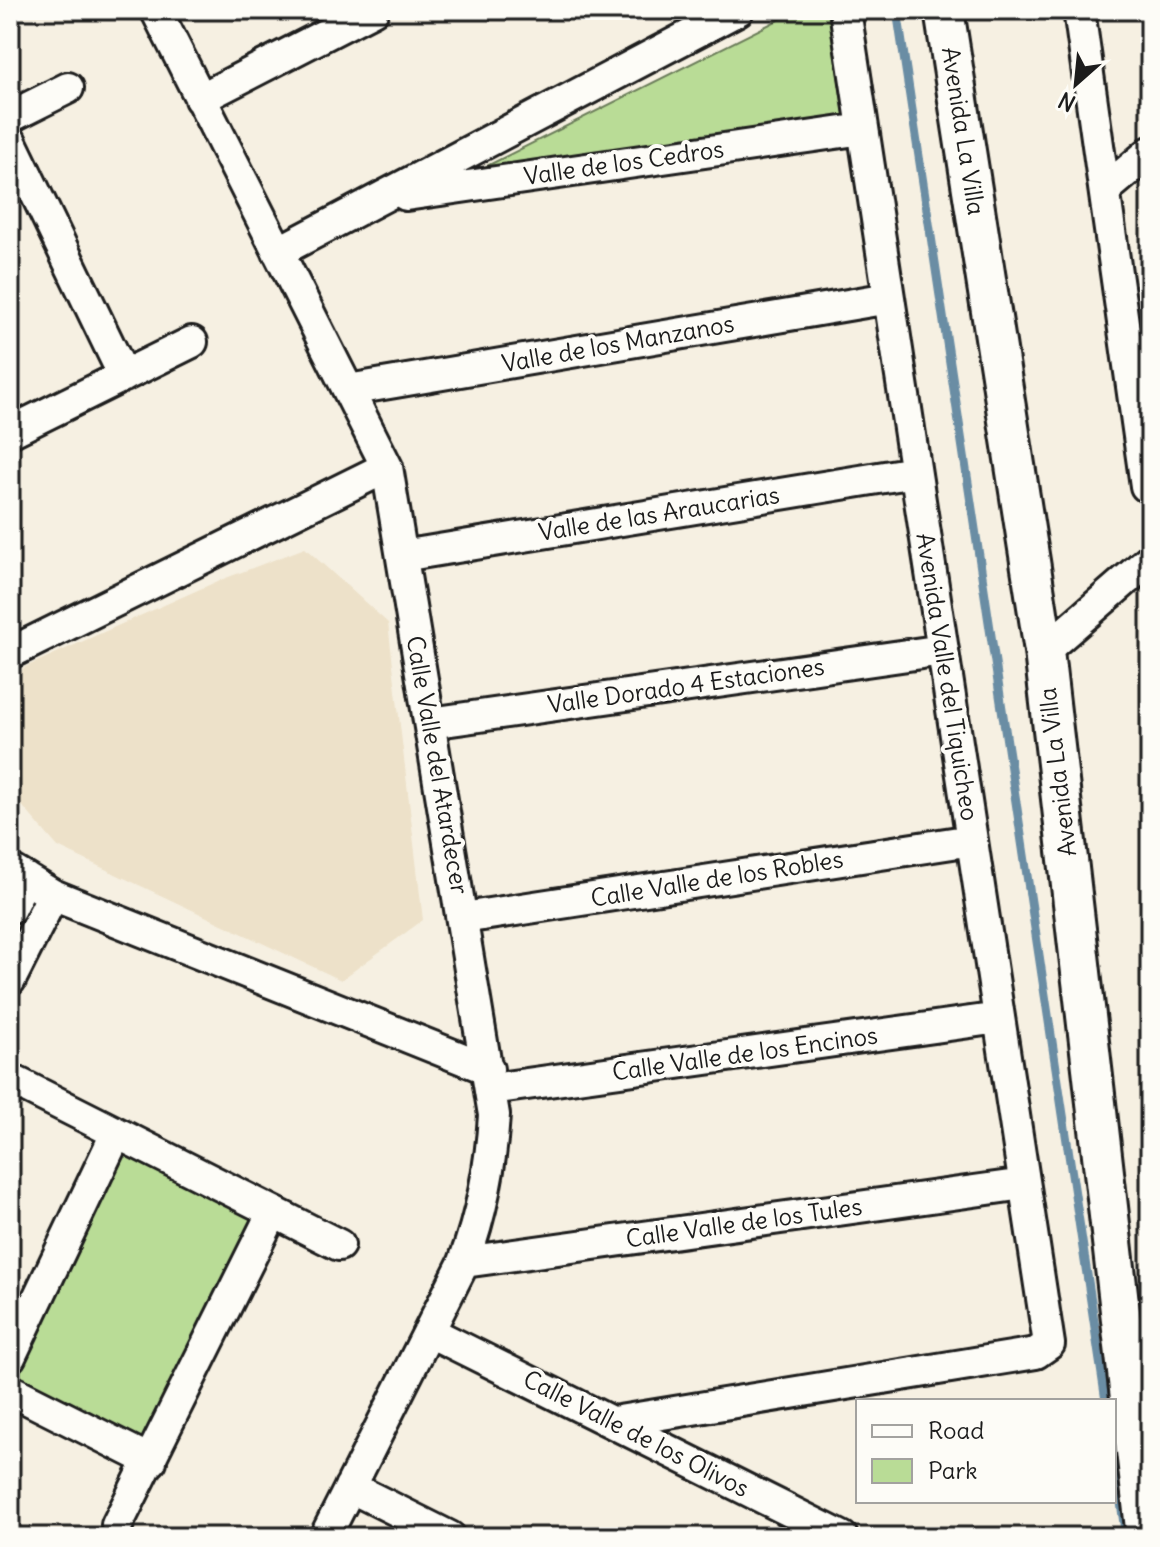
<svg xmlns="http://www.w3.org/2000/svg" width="1160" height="1547" font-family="Delius,sans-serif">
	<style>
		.built { fill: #ede1c9 }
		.green { fill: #b9dc96; stroke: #6a7c59; stroke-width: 2 }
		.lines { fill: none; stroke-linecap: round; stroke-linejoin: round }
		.stream { stroke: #6a8da4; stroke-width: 9 }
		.minor-casing { stroke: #1c1c1c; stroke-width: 36 }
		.tertiary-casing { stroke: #1c1c1c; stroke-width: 44 }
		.minor { stroke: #fdfcf7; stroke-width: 30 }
		.tertiary { stroke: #fdfcf7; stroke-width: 38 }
		.labels { text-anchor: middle; stroke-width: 8; stroke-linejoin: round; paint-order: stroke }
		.street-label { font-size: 24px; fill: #1c1c1c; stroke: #fdfcf7 }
	</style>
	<rect width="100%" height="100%" fill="#f6f0e2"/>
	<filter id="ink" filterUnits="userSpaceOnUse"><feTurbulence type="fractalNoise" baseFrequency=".0125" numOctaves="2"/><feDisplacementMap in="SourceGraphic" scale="16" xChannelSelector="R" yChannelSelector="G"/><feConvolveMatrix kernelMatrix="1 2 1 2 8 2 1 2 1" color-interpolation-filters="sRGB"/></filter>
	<g filter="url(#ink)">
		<path class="built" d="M305,548l83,75 35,297 -82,60 -283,-133 -46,-53 -2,-23v-72l13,-31 195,-87z"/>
		<path class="green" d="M798,10h30l17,110 -362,48z
			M117,1134l152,77 -119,247 -140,-68v-33z"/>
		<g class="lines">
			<path class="stream" d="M897,10l209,1391
				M1114,1454l12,83"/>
			<defs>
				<path id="minor" d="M156,10l231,457 107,648c-3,52 -12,98 -30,147l-139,275
					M1079,10l67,476
					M200,99l173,-89
					M10,117l58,-29
					M10,140l114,236
					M1105,190l45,-38
					M406,195l457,-66
					M278,252l460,-242
					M348,390l541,-92
					M10,432l182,-90
					M402,556l513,-84
					M1044,651l106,-92
					M10,653l377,-186
					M430,723l513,-73
					M10,869l43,26 435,174
					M10,908l15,-30
					M463,918l509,-78
					M10,980l43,-85
					M10,1079l329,166
					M491,1089l508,-71
					M464,1262l560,-78
					M430,1332l412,205
					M10,1357l106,-223
					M10,1390l141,71
					M613,1422l423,-69 13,-9 -204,-1334
					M350,1487l100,50
					M117,1525l156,-313"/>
				<path id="tertiary" d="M944,10l100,641 102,886"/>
			</defs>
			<use href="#minor" class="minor-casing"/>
			<use href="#tertiary" class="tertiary-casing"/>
			<use href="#minor" class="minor"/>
			<use href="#tertiary" class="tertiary"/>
		</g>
	</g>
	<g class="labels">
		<g class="street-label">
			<text transform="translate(963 131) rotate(81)" y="8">Avenida La Villa</text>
			<text transform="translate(624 163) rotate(-8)" y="8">Valle de los Cedros</text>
			<text transform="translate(618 344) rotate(-10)" y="8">Valle de los Manzanos</text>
			<text transform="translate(659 514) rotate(-9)" y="8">Valle de las Araucarias</text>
			<text transform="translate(947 677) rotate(81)" y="8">Avenida Valle del Tiquicheo</text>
			<text transform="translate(686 686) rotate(-8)" y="8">Valle Dorado 4 Estaciones</text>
			<text transform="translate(437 765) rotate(80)" y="8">Calle Valle del Atardecer</text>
			<text transform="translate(1058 772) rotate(-97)" y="8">Avenida La Villa</text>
			<text transform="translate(717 879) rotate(-9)" y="8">Calle Valle de los Robles</text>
			<text transform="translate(745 1054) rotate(-8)" y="8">Calle Valle de los Encinos</text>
			<text transform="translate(744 1223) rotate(-8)" y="8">Calle Valle de los Tules</text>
			<text transform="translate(636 1434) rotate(27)" y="8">Calle Valle de los Olivos</text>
		</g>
	</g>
	<rect width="1160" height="1547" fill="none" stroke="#fdfcf7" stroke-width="40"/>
	<rect x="20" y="20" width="1120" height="1507" fill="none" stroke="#1c1c1c" stroke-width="3" filter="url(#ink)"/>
	<rect x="856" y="1399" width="260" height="104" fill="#fdfcf7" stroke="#a3a29f" stroke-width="2"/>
	<rect x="872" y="1425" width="40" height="12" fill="#fdfcf7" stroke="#a3a29f" stroke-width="2"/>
	<text x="928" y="1439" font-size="24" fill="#1c1c1c">Road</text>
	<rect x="872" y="1459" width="40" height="24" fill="#b9dc96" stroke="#a3a29f" stroke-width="2"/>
	<text x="928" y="1479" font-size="24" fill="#1c1c1c">Park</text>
	<g transform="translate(1076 84) rotate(207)" stroke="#fdfcf7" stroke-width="6" paint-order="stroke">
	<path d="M0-6L14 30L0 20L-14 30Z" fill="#1c1c1c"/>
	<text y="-12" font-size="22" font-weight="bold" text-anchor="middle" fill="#1c1c1c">N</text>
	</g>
</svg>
